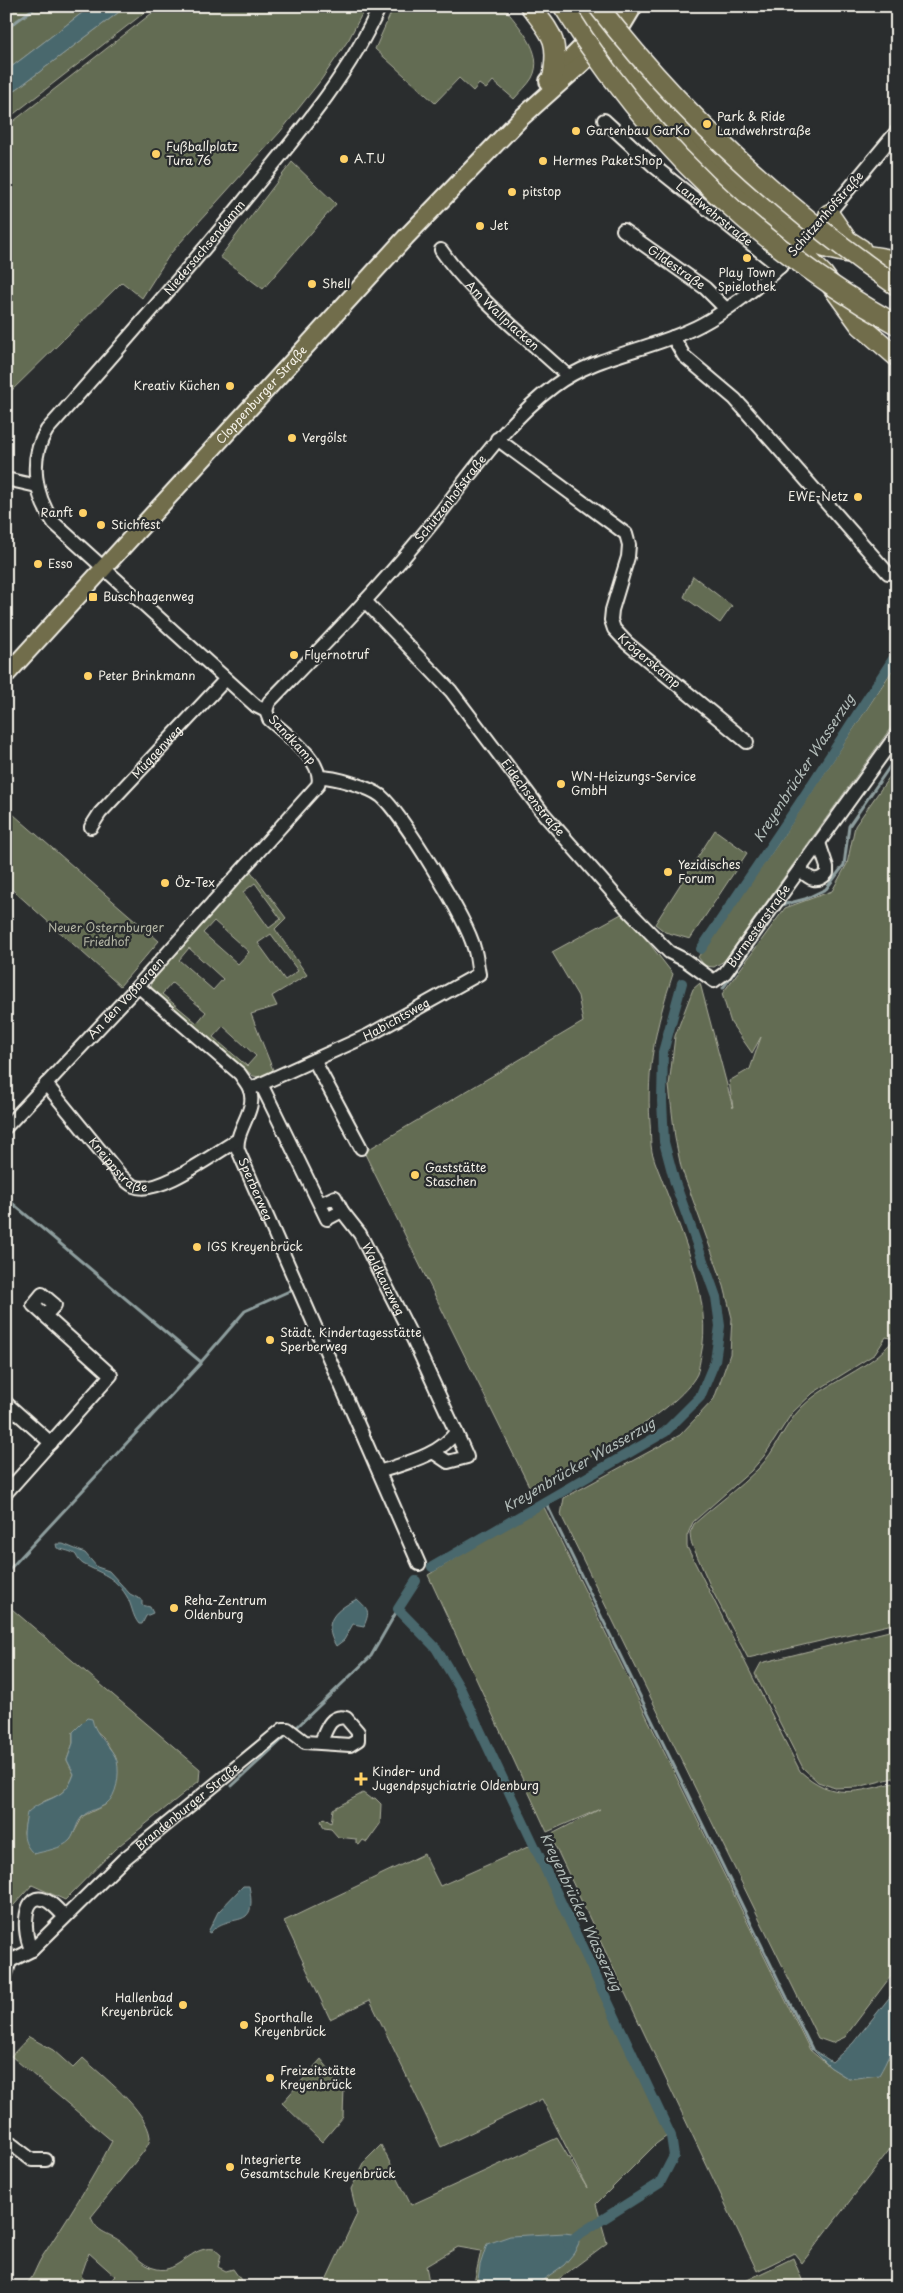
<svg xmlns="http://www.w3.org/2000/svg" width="903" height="2293" viewBox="0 0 903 2293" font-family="'Playpen Sans',sans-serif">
<rect width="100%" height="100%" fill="#2a2d2e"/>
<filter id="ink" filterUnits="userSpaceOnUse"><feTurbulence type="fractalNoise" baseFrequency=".02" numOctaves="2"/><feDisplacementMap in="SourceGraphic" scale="10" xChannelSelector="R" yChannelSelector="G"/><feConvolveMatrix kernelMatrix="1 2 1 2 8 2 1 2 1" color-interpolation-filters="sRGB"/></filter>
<g filter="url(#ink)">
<g fill="#636c52" stroke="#acae9d" fill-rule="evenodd">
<path d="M6,6H91L6,71Z"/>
<path d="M127,6H153L6,120V97Z"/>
<path d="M161,6H366L349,39L321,80L280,132L170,254L142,298L122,282L6,396V127Z"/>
<path d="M394,6H503C517,25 546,52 532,78C528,85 520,92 514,99L493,81L486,89L479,84L473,91L459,78L435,103L375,49Z"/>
<path d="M292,162L336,204L263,289L220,257Z"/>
<path d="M693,576L732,606L720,623L684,597Z"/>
<path d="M897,663V719L724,961L714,967L705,966L698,957L777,845Z"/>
<path d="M897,766V1623L748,1658L713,1592L691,1542L690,1533L694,1524C715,1505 738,1489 758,1469C776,1451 784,1425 802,1407C829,1380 870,1370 894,1339L886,1337L875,1354L813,1393L792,1413L764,1456L751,1471L693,1522L687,1536V1547L800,1771C833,1801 857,1792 897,1782V1968L845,2037L832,2043L818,2038L561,1515L564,1498L680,1435L714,1399L730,1354L732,1318L724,1286L681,1167L675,1138L669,1086L675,1036L693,989L700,983L733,1108L729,1081L750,1069L761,1037L752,1053L731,1023L722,994L785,908L832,891L847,864L855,826Z"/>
<path d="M6,808L159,941L120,986L6,884Z"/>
<path d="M715,830L747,853L690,939L665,932L655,924Z"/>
<path d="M249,869L286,918L275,929L307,975L272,996L277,1006L251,1014L273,1070L261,1077L253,1076L151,987L152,979ZM255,883L281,919L269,928L243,892ZM214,921L249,952L238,964L203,933ZM271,934L298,971L285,980L258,943ZM189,948L223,979L213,990L179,960ZM172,983L206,1012L197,1023L162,994ZM223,1026L256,1056L247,1066L213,1037Z"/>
<path d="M625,912L673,974C656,1025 646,1069 650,1122C651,1132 650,1143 652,1152C655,1164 661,1176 665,1188C683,1236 713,1304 701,1355C700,1361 699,1368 697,1374C677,1414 572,1467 531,1490L364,1152L583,1022L578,996L552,952Z"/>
<path d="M543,1505L810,2050L830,2067L849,2079L889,2058L897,2030V2140L802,2263L794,2253L757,2271L550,1835L600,1809L547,1832L428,1575Z"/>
<path d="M6,1604L200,1769L199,1781L115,1849L65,1900L32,1885L6,1914ZM93,1728L103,1737L116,1758L105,1805L83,1816L70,1840L34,1854L24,1833L26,1819C32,1813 39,1803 47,1800C61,1795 69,1789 74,1774L67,1760L73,1743V1732Z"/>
<path d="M897,1629V1777L858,1787L835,1788L818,1782L803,1768L755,1674L761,1663Z"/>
<path d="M363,1793L371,1799L375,1798L381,1804L380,1824L367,1842L363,1840L359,1845L356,1843V1839L338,1837L331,1829L324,1828L321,1821L324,1818L331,1823L333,1809Z"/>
<path d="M530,1846L667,2136L656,2144L596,2204L607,2243L548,2287H473L481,2251L458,2247L426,2266L430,2287H325L327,2278L357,2214L351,2189L365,2161L381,2145L411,2205L557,2138L587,2188L542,2099L441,2147L370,2000L330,2019L284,1921L424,1854L440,1886Z"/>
<path d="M29,2037L53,2050L73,2068L83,2058C102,2076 147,2110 150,2137C150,2142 147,2146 144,2151L91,2217C97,2233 107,2232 120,2241C132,2250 140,2266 157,2269C178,2274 191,2245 214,2249L221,2255L218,2267L226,2271L233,2269L246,2287H105L115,2276L89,2253L81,2276L93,2287H24C34,2278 35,2268 42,2257C67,2219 91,2182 112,2141L11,2056Z"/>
<path d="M321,2059L344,2088L343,2117L322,2142L282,2103Z"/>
<path d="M793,2258L805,2287H737L739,2284Z"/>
</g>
<g fill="#4a676d" stroke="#8e9e9e">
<path d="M91,6H127L6,97V71Z"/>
<path d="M56,1544H63L85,1553L97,1567L109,1571L130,1594L142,1600V1605L150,1607L153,1613L146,1616L142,1624H139C132,1616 132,1604 126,1595C114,1576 102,1574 83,1564C79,1561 78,1559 76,1555C72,1551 63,1550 57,1548Z"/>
<path d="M357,1599C369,1610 370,1611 364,1626L353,1624L344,1640L336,1646C321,1621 336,1610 357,1599Z"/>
<path d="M87,1718L92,1719C94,1734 113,1748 117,1761C120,1774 117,1796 106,1804C99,1809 88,1810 82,1817C76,1823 75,1834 70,1840C62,1849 44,1851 34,1854C20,1841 24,1831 27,1813C44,1796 65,1802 74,1774L67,1760L73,1743V1732Z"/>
<path d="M243,1886H249C259,1934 229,1910 210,1933L208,1932L218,1912Z"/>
<path d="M897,1988C897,2023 897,2045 879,2075L849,2079L830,2067L812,2049L832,2062L853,2043Z"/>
<path d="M565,2233L578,2235L579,2243L574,2253L564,2265L533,2287H477L480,2265L487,2244L510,2236Z"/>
</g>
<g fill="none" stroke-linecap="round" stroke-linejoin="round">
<g stroke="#8e9e9e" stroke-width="3">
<path d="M6,29L37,6"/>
<path d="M723,988L782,905L805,899L826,889L844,865L849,826L897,756"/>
<path d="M6,1198L201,1362L245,1311L296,1288"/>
<path d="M545,1501L812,2049"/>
<path d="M6,1573L201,1363"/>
<path d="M297,1727L371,1656L398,1609"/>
<path d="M232,1786L285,1737"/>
</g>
<g stroke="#4a676d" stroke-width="10">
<path d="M701,949L799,804L897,653"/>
<path d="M432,1567L665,1432L700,1397L715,1361L720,1326L716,1297L675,1183L664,1142L662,1101L663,1052L682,983"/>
<path d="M416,1581L398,1609L436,1648L461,1690L671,2136L674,2156L660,2183L578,2235L568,2244"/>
</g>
<defs>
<g id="minor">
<path id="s1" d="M604,120L655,167L780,267"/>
<path d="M823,220L897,131"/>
<path id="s2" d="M623,230L705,288L725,308"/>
<path id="s3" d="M441,250C471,294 528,339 568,376"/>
<path d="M673,337L684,356L735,399L888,573"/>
<path id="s4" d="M497,439L626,534L629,545L628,557L612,610L611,620L614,629L627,643L747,742"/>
<path d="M6,479L37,486"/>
<path id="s5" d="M365,601L451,691L543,813L628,910L669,952L685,960L714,981L725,973L897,734"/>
<path id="s6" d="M266,711L269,702C321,648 373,595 420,538C464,486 499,427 554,386C594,356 645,351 690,330C724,315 769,279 795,252"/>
<path id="s7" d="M91,827L100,813L226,679"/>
<path d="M801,870C809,879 817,884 827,873V867L819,843"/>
<path id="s8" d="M138,986L240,1074C243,1079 247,1083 249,1088C259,1109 234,1130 238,1150L419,1564"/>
<path d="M314,1060L361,1148"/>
<path id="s9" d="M46,1084L121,1176C125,1179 129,1184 134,1186C157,1197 215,1153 236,1141"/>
<path d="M261,1084C283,1129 305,1174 327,1219L342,1211L335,1197L320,1204"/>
<path id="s10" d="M250,1089L369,1035L479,974C477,965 477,956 474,948C467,920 402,814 381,796C369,787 335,777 320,777"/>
<path id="s11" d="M6,1127L138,986L318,785C325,761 285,734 269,719L266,711L256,706L54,523C35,496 28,459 47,430C118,350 188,270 255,187C301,131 350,73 380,6"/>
<path id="s12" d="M342,1211L360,1234L413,1339L456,1432"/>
<path d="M6,1403L51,1443"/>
<path d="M379,1472C405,1463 439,1456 456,1432L467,1457L448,1462L433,1452"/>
<path d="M6,1493L111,1375L33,1305L42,1294L55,1305L45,1316"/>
<path d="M32,1950C22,1936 22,1885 49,1902C55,1906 60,1912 64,1916"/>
<path d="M6,1951L10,1961L6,1974"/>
<path id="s13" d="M10,1961L32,1950L123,1860L283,1729H288L305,1742L350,1745L358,1740V1732L346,1718C330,1714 326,1730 321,1742"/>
<path d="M6,2140L32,2160H46"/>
</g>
<g id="major">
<path d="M607,41L652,94L725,171L806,240"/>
<path d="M617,69C671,136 731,194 798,249"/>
<path d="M548,81L622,6"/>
<path id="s14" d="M6,675L406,237L521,118L607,41L622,26L634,6"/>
</g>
<g id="highway">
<path d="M530,6C552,35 559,39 553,76"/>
<path d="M588,6L593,23L607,41"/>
<path d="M829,214L847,240L861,249"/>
<path d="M806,240C834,255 867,253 897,261"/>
<path d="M798,249L823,274L860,325L897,357"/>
</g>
</defs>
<use href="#minor" stroke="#f4f1e8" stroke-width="16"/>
<use href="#major" stroke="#f4f1e8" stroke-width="20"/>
<use href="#highway" stroke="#f4f1e8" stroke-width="22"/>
<use href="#minor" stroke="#2a2d2e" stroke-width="12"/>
<use href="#major" stroke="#716d4b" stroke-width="16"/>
<use href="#highway" stroke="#716d4b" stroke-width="19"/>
<defs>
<g id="highway-bridge">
<path d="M563,6C646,140 759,248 897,325"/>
<path d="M598,6C682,115 784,208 897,286"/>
</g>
</defs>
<use href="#highway-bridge" stroke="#f4f1e8" stroke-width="22" stroke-linecap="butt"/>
<use href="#highway-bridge" stroke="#716d4b" stroke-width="19"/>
</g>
</g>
<g fill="#ffd166" stroke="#2a2d2e" stroke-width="2">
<circle cx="707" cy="124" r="5"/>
<circle cx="576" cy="131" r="5"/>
<circle cx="156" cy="154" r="5"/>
<circle cx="344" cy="159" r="5"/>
<circle cx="543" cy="161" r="5"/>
<circle cx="512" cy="192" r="5"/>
<circle cx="480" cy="226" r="5"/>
<circle cx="747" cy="258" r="5"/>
<circle cx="312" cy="284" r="5"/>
<circle cx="230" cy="386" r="5"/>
<circle cx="292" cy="438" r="5"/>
<circle cx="858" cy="497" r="5"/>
<circle cx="83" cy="513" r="5"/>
<circle cx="101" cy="525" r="5"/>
<circle cx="38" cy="564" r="5"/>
<rect x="88" y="592" width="10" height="10" rx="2.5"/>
<circle cx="294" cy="655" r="5"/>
<circle cx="88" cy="676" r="5"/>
<circle cx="561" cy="784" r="5"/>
<circle cx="668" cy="872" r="5"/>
<circle cx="165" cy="883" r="5"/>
<circle cx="415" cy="1175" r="5"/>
<circle cx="197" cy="1247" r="5"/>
<circle cx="270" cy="1340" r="5"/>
<circle cx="174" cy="1608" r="5"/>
<path d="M358.5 1771.5h5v5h5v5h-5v5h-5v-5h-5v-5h5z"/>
<circle cx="183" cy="2005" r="5"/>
<circle cx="244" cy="2025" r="5"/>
<circle cx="270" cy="2078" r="5"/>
<circle cx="230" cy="2167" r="5"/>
</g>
<g text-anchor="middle" stroke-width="4.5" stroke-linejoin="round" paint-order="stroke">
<g font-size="12" fill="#f4f1e8" stroke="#2a2d2e" text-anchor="start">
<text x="717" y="121">Park &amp; Ride<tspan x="717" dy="14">Landwehrstraße</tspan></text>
<text x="586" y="135">Gartenbau GarKo</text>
<text x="166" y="151">Fußballplatz<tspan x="166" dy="14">Tura 76</tspan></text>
<text x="354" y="163">A.T.U</text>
<text x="553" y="165">Hermes PaketShop</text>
<text x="522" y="196">pitstop</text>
<text x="490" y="230">Jet</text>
<text x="747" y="277" text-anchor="middle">Play Town<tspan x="747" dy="14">Spielothek</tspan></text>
<text x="322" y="288">Shell</text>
<text x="220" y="390" text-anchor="end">Kreativ Küchen</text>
<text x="302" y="442">Vergölst</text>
<text x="848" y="501" text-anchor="end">EWE-Netz</text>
<text x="73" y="517" text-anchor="end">Ranft</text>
<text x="111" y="529">Stichfest</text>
<text x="48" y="568">Esso</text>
<text x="103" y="601">Buschhagenweg</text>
<text x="304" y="659">Flyernotruf</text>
<text x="98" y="680">Peter Brinkmann</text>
<text x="571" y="781">WN-Heizungs-Service<tspan x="571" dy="14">GmbH</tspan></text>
<text x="678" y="869">Yezidisches<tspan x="678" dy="14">Forum</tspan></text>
<text x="175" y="887">Öz-Tex</text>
<text x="425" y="1172">Gaststätte<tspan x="425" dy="14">Staschen</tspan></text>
<text x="207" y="1251">IGS Kreyenbrück</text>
<text x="280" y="1337">Städt. Kindertagesstätte<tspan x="280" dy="14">Sperberweg</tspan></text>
<text x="184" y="1605">Reha-Zentrum<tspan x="184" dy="14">Oldenburg</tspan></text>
<text x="372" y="1776">Kinder- und<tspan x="372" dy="14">Jugendpsychiatrie Oldenburg</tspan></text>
<text x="173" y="2002" text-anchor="end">Hallenbad<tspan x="173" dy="14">Kreyenbrück</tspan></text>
<text x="254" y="2022">Sporthalle<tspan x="254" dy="14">Kreyenbrück</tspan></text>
<text x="280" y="2075">Freizeitstätte<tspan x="280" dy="14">Kreyenbrück</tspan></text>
<text x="240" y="2164">Integrierte<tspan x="240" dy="14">Gesamtschule Kreyenbrück</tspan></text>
</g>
<g font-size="12" fill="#f4f1e8" stroke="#2a2d2e">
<text dy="4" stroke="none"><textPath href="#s1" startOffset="145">Landwehrstraße</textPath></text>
<text transform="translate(826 214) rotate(-49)" y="4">Schützenhofstraße</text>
<text dy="4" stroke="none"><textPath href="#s11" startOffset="1181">Niedersachsendamm</textPath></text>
<text dy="4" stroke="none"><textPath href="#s2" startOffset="65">Gildestraße</textPath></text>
<text dy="4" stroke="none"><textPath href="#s3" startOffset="90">Am Wallplacken</textPath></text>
<text dy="4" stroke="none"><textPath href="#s14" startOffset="379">Cloppenburger Straße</textPath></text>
<text dy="4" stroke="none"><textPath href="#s6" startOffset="282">Schützenhofstraße</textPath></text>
<text dy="4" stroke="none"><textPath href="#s4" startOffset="306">Krögerskamp</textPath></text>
<text transform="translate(292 740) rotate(47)" y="4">Sandkamp</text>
<text dy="4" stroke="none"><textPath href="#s7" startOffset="100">Müggenweg</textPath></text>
<text dy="4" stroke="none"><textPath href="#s5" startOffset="259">Eidechsenstraße</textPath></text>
<text dy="4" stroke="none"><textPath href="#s5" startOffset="590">Burmesterstraße</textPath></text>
<text dy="4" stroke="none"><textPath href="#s11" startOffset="176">An den Voßbergen</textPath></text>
<text dy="4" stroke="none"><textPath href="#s10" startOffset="162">Habichtsweg</textPath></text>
<text dy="4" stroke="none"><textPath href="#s9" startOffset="110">Kneippstraße</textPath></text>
<text dy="4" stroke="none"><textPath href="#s8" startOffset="259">Sperberweg</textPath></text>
<text dy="4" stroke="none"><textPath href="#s12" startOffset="80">Waldkauzweg</textPath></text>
<text dy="4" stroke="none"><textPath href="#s13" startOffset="236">Brandenburger Straße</textPath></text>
</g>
<g font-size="12" fill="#b3b5a4" stroke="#2a2d2e">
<text x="106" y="932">Neuer Osternburger<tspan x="106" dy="14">Friedhof</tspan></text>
</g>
<g font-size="14" font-style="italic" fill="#b0bab7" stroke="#2a2d2e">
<text transform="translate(804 768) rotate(-57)" y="5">Kreyenbrücker Wasserzug</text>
<text transform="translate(579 1465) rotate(-30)" y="5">Kreyenbrücker Wasserzug</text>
<text transform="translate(581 1912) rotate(65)" y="5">Kreyenbrücker Wasserzug</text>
</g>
</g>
<rect width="903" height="2293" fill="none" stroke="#2a2d2e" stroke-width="25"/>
<rect x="12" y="12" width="878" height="2268" fill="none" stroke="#f4f1e8" stroke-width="2" filter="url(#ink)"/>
</svg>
